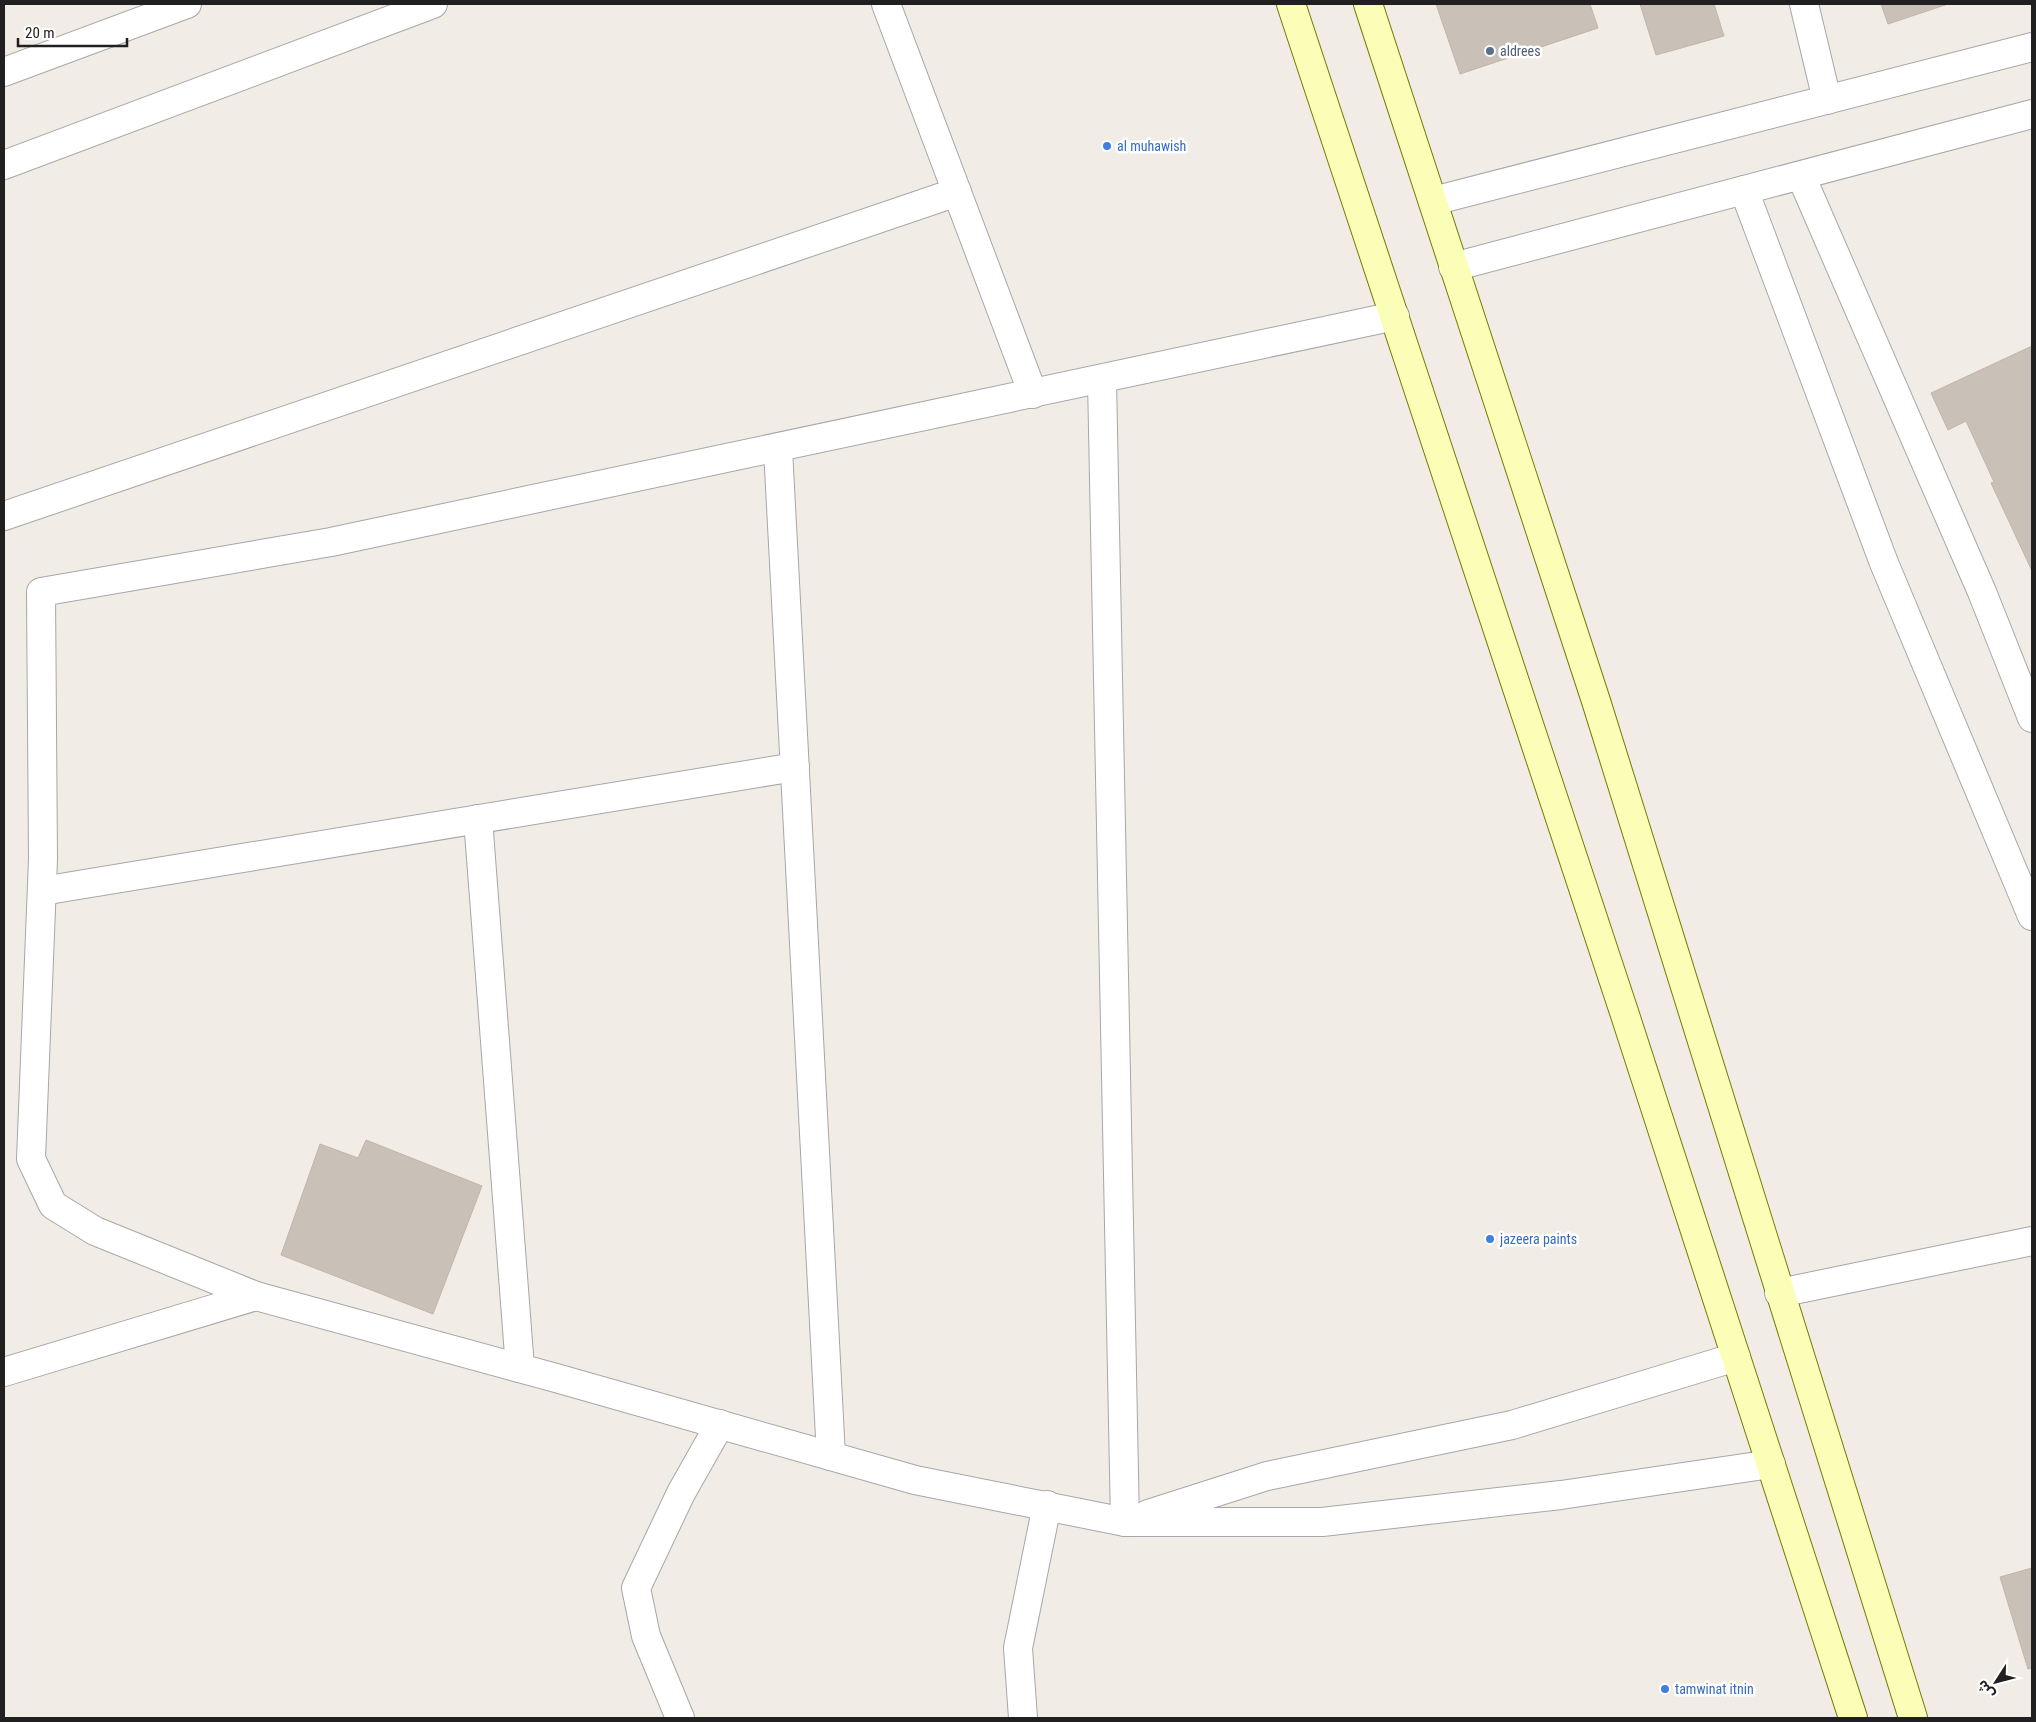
<svg xmlns="http://www.w3.org/2000/svg" width="2036" height="1722" viewBox="0 0 2036 1722" font-family="'Roboto Condensed','Noto Sans Arabic',sans-serif">
<rect width="100%" height="100%" fill="#f1ede6"/>
<g fill="#c9c0b8" stroke="#c4b4a7">
<path d="M1436,4H1590L1598,28L1460,74Z"/>
<path d="M1640,4H1714L1724,36L1656,55Z"/>
<path d="M1881,4H1948L1888,24Z"/>
<path d="M2032,346V571L1991,483L1994,482L1966,421L1948,430L1931,393Z"/>
<path d="M366,1140L482,1186L433,1314L281,1255L320,1144L358,1158Z"/>
<path d="M2032,1568V1668L2028,1669L2000,1577Z"/>
</g>
<g fill="none" stroke-linecap="round" stroke-linejoin="round">
<defs>
<g id="street">
<path d="M886,4L1033,394"/>
<path d="M1804,4L1827,100"/>
<path d="M4,72L187,4"/>
<path d="M4,165L433,4"/>
<path d="M1801,176L1982,592L2032,718"/>
<path d="M1744,190L1884,563L2032,916"/>
<path d="M1433,201L2032,47"/>
<path d="M1453,267L2032,114"/>
<path d="M1395,316L331,542L41,592L43,859L31,1159L53,1205L95,1231L256,1296L556,1378L915,1480L1125,1522H1322L1561,1495L1771,1464"/>
<path d="M1102,380L1125,1522"/>
<path d="M778,449L831,1456"/>
<path d="M4,516L957,192"/>
<path d="M478,819L520,1368"/>
<path d="M42,891L795,767"/>
<path d="M1779,1293L2032,1241"/>
<path d="M4,1372L256,1296"/>
<path d="M1148,1514L1267,1476L1512,1425L1736,1357"/>
<path d="M680,1718L646,1636L636,1588L681,1493L720,1424"/>
<path d="M1023,1718L1018,1648L1047,1505"/>
</g>
<g id="secondary">
<path d="M1291,4L1626,1018L1853,1718"/>
<path d="M1368,4L1596,701L1913,1718"/>
</g>
</defs>
<use href="#street" stroke="#a7a7a7" stroke-width="30"/>
<use href="#secondary" stroke="#707e00" stroke-width="30"/>
<use href="#street" stroke="#fff" stroke-width="28"/>
<use href="#secondary" stroke="#fbfeb7" stroke-width="28"/>
</g>
<circle fill="#5c6f8a" stroke="#fff" stroke-width="2" cx="1490" cy="51" r="5"/>
<g fill="#3f7fe0" stroke="#fff" stroke-width="2">
<circle cx="1107" cy="146" r="5"/>
<circle cx="1490" cy="1239" r="5"/>
<circle cx="1665" cy="1689" r="5"/>
</g>
<g text-anchor="middle" stroke-width="5" stroke-linejoin="round" paint-order="stroke">
<g font-size="14" fill="#4e5e75" stroke="#fff" text-anchor="start">
<text x="1500" y="56">aldrees</text>
</g>
<g font-size="14" fill="#366cbe" stroke="#fff" text-anchor="start">
<text x="1117" y="151">al muhawish</text>
<text x="1500" y="1244">jazeera paints</text>
<text x="1675" y="1694">tamwinat itnin</text>
</g>
</g>
<rect width="2036" height="1722" fill="none" stroke="#202020" stroke-width="10"/>
<g transform="translate(1996 1682) rotate(234)" stroke="#ffffff" stroke-width="4" paint-order="stroke">
<path d="M0-4L9 19L0 12L-9 19Z" fill="#202020"/>
<text y="-8" font-size="14" font-weight="bold" text-anchor="middle" fill="#202020">ش</text>
</g>
<path d="M18 38v8h109v-8" fill="none" stroke="#202020" stroke-width="2.5"/>
<text x="25" y="38" font-size="15" fill="#202020" stroke="#ffffff" stroke-width="4" paint-order="stroke">20 m</text>
</svg>
